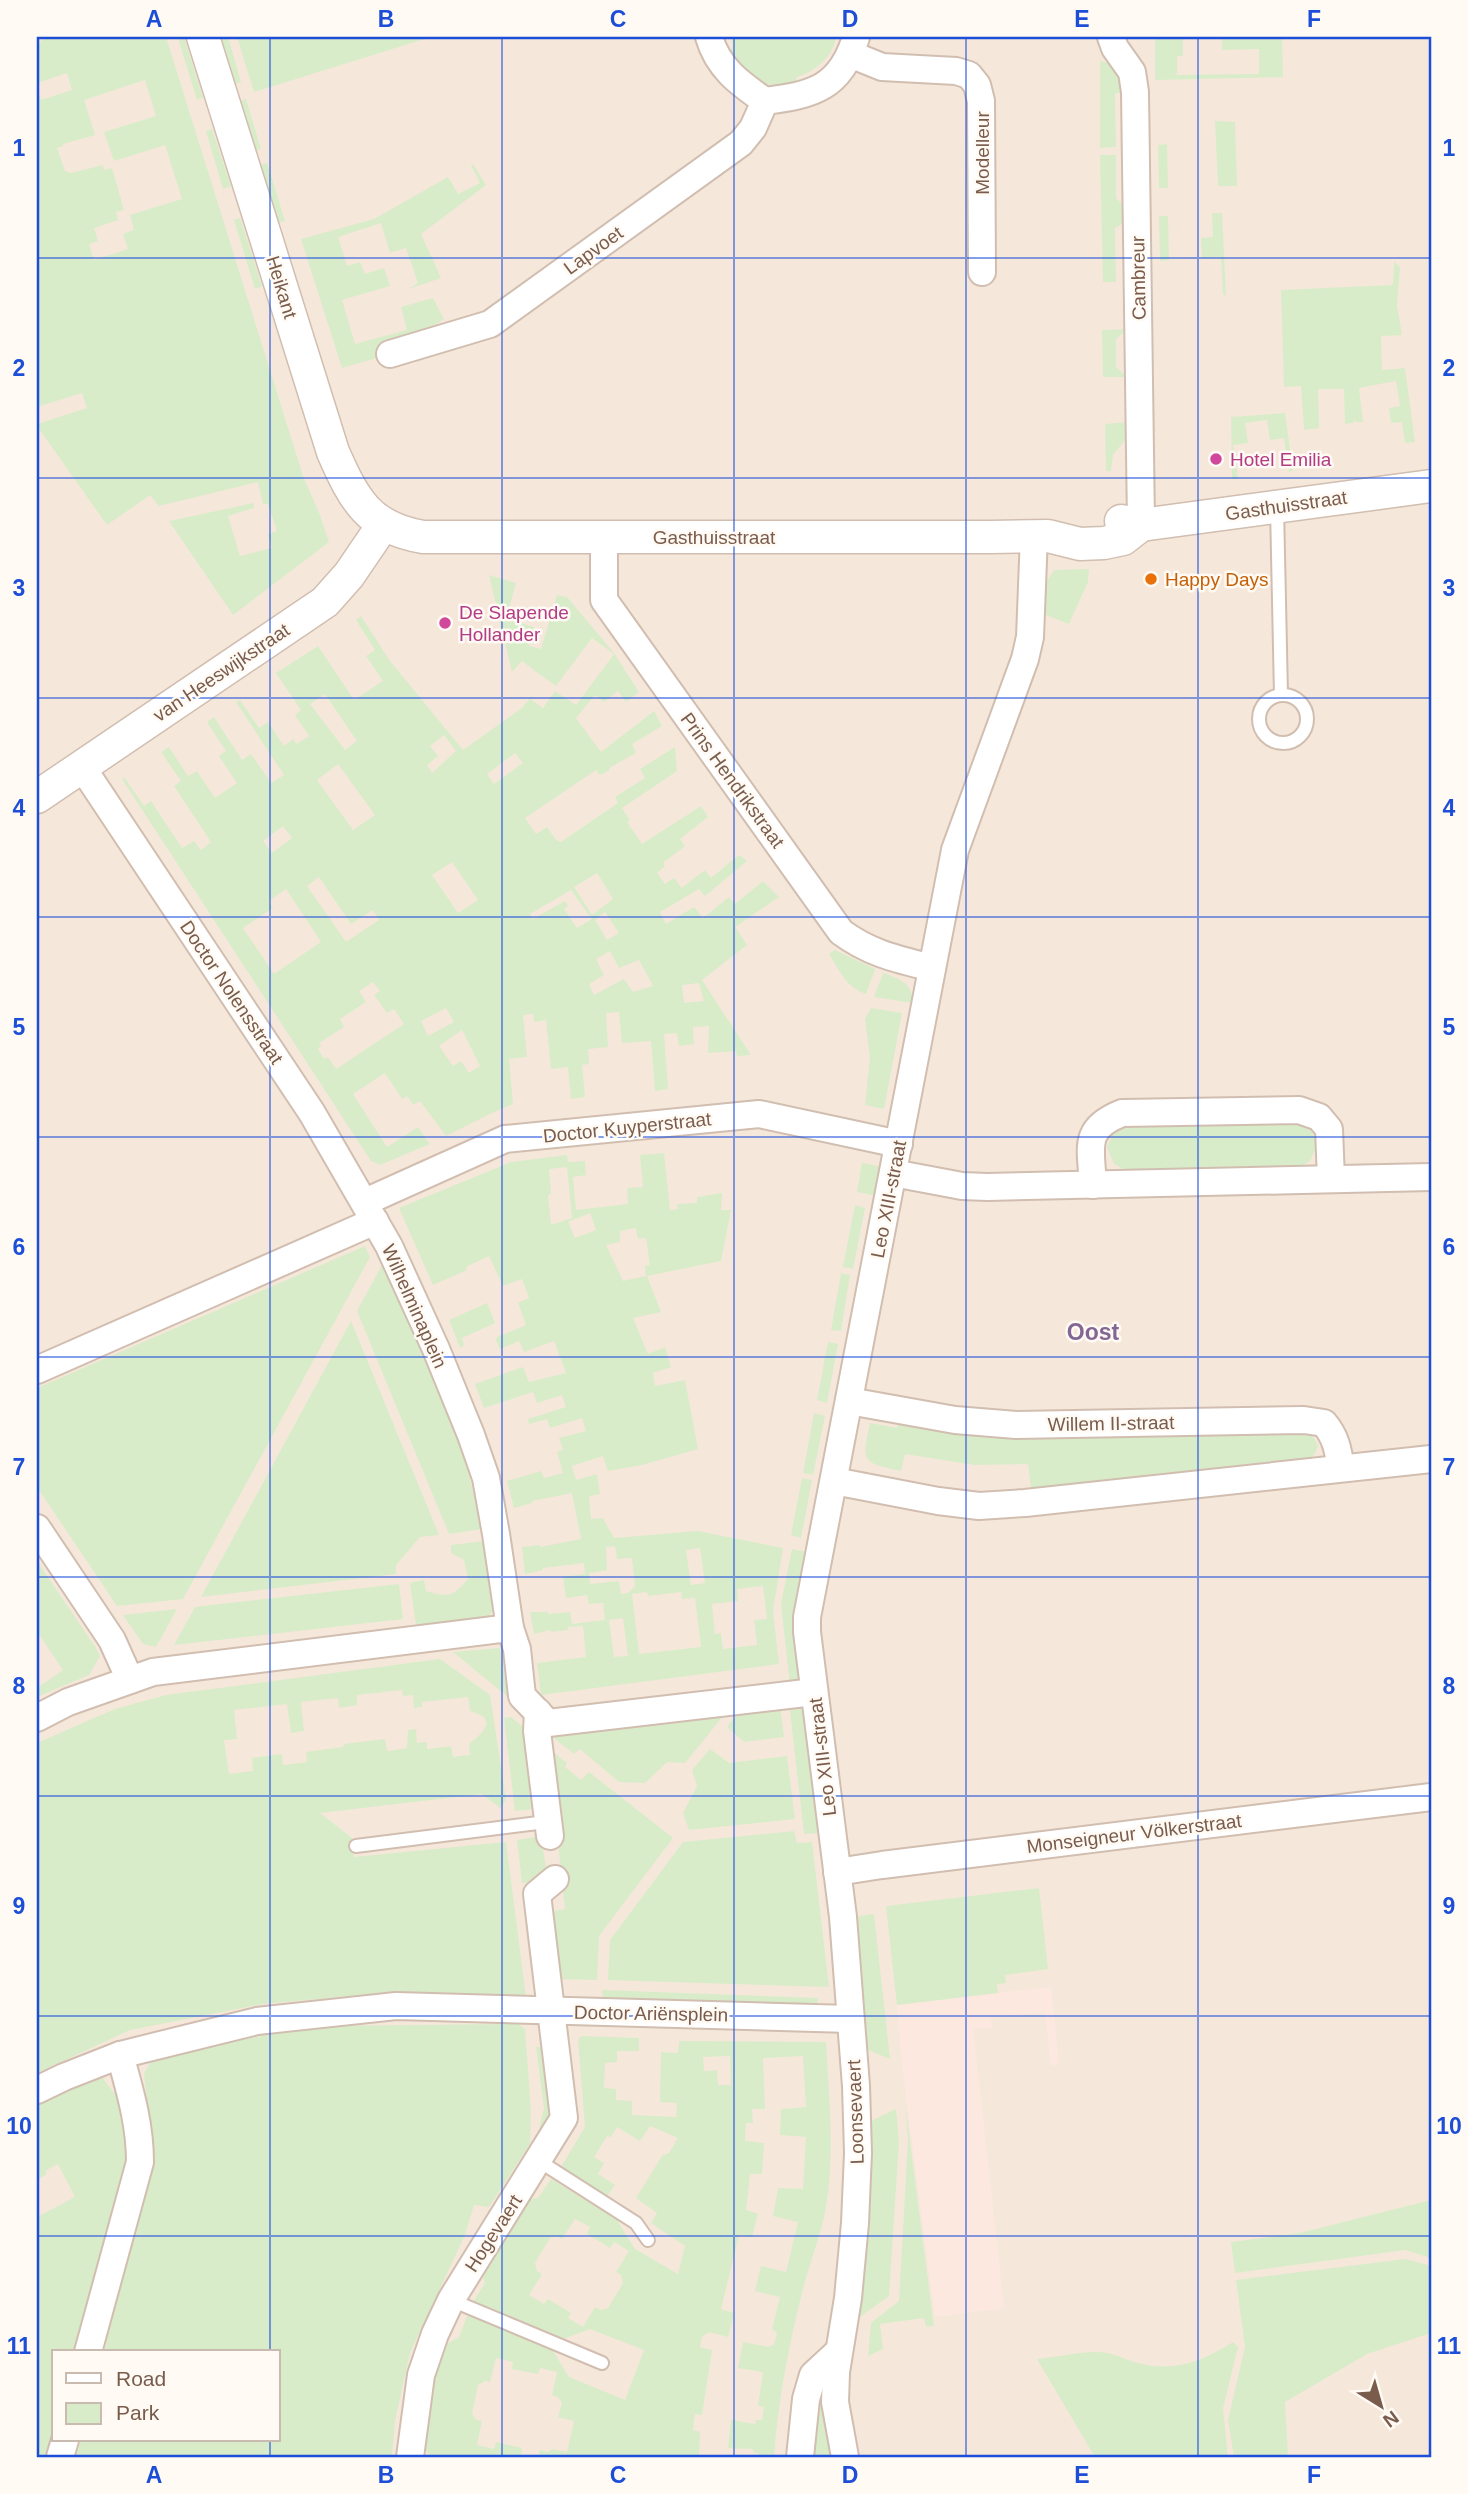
<svg xmlns="http://www.w3.org/2000/svg" width="1468" height="2494" viewBox="0 0 1468 2494" font-family="Arial,sans-serif">
<rect width="100%" height="100%" fill="#fdf6ec"/>
<path fill="#f5e8da" fill-rule="evenodd" d="M37,37H1431V2457H37ZM54,2352H278V2440H54Z"/>
<path fill="#fde8e0" d="M1051,1987L1059,2064L1051,2066L1045,2012L991,2018L992,2027L973,2029L1004,2308L935,2317L902,2064L897,2005Z"/>
<g fill="#d8ecc9" fill-rule="evenodd">
<path d="M45,37H166L303,476L320,515L329,542L233,615L169,521L254,503V508L228,516L240,556L272,548L268,534L277,531L268,504H263L258,482L159,506L150,495L107,525L37,426V424L87,408L82,393L37,407V88L41,100L72,90L67,73L37,83V45ZM145,80L156,116L104,132L114,161L165,145L182,199L130,215L134,230L123,234L128,249L94,260L89,244L98,241L94,228L118,220L116,212L124,210L112,168L104,170L103,165L71,173L65,171L57,148L63,146V144L95,135L84,100Z"/>
<path d="M184,37L203,98L197,100L178,38Z"/>
<path d="M220,37H228L241,82L235,84Z"/>
<path d="M237,37H431L254,92Z"/>
<path d="M731,37H836C833,57 816,71 797,77L793,88L761,83L727,56L733,46Z"/>
<path d="M1155,37H1183V56H1177V73L1175,75L1259,74V49L1222,50V37H1282L1283,77L1155,80Z"/>
<path d="M1100,61C1118,63 1120,79 1124,93H1115L1116,147L1100,148Z"/>
<path d="M246,99L261,149L254,151L239,101Z"/>
<path d="M1215,121L1235,122L1237,186H1218Z"/>
<path d="M212,129L231,186L223,189L206,131Z"/>
<path d="M1167,144L1168,188H1159L1158,145Z"/>
<path d="M1100,155H1116V198L1126,208L1125,222L1115,228L1116,282H1103Z"/>
<path d="M267,163L285,221L278,223L260,165Z"/>
<path d="M473,164L486,185L421,234L441,278L408,289L418,283L406,248L390,253L381,223L338,237L347,266L360,262L365,274L384,268L390,286L342,300L355,344L407,330L401,307L433,298L444,319L387,355L342,368L301,239L374,219L448,177L458,194L480,183L471,165Z"/>
<path d="M1212,213H1222L1226,296L1223,294L1221,257L1202,258L1201,238L1213,237Z"/>
<path d="M1159,216H1168L1169,260L1160,261Z"/>
<path d="M240,218L262,286L255,289L234,220Z"/>
<path d="M1394,262L1400,267L1397,306L1402,335L1381,336L1382,370L1405,368L1415,442L1405,443L1402,422L1391,423L1389,408L1400,406L1396,381L1359,388L1363,422H1356L1355,420L1353,423L1345,424L1344,389H1318L1319,428L1304,430L1301,386L1284,387L1281,290L1393,285Z"/>
<path d="M1127,329L1116,339V367L1127,377H1103L1102,330Z"/>
<path d="M1285,413L1293,471L1289,472L1284,438L1270,440L1267,420L1245,423L1248,443L1233,445L1238,479H1232L1231,417Z"/>
<path d="M1129,422V435L1113,455L1111,471H1106L1105,424Z"/>
<path d="M1089,569L1088,582L1069,624L1043,614L1046,583L1054,570Z"/>
<path d="M489,575L516,583L506,619L534,627L529,646L541,649L557,595L567,597L614,653L639,692L626,702L618,691L604,702L595,695L576,718L601,752L654,711L662,726L632,744L636,753L609,768L610,770L600,775L596,770L525,818L536,834L547,827L556,840L561,842L618,803L615,797L645,778L640,769L675,747L677,771L622,808L630,820L627,822L642,844L701,806L708,817L680,839L685,846L663,863L665,866L657,873L665,884L674,878L682,888L705,870L711,878L739,855L747,861L705,896L699,889L660,912L666,924L694,907L703,918L729,897L735,904L763,881L779,897L735,927L747,945L702,980L751,1055L737,1056L736,1051L708,1053L709,1026L693,1027L694,1044L679,1046L677,1033L664,1034L668,1089L655,1091L651,1041L622,1043L619,1012L606,1013L608,1047L588,1049L589,1064L582,1065L585,1097L571,1099L568,1067L551,1069L546,1020L534,1022L533,1014L523,1015L527,1057L509,1059L513,1104L500,1109L446,1136L420,1101L413,1105L407,1096L402,1099L385,1073L353,1094L387,1147L418,1127L430,1144L380,1165L371,1161L122,779L124,777L144,806L151,801L182,848L194,841L201,850L211,842L174,786L181,781L161,752L169,747L188,776L197,771L215,798L237,783L219,756L226,751L207,722L214,717L242,760L251,754L271,783L284,775L236,702L240,700L259,728L268,722L284,746L293,739L297,744L309,736L295,715L301,710L276,673L318,646L354,700L383,681L366,656L375,650L356,620L361,616L390,661L463,750L522,708L546,679L522,661L512,672ZM592,638L614,654L576,705L555,691L543,708L530,699L546,679L556,686ZM325,694L357,741L345,750L310,704ZM444,735L456,751L432,773L427,765L438,756L430,746ZM515,753L523,763L494,784L487,774ZM338,764L375,815L353,830L317,780ZM283,826L292,838L272,853L263,841ZM452,862L478,900L458,913L432,875ZM597,873L613,899L592,915L574,887ZM319,877L351,924L373,910L379,920L346,942L307,886ZM286,889L321,942L274,974L243,928L273,908L269,901ZM571,890L592,919L577,928L564,909L568,906L565,901L533,919L530,914ZM605,912L619,933L607,940L595,920ZM610,951L619,968L639,960L653,986L633,992L624,979L594,995L589,984L604,975L596,959ZM373,982L380,991L374,995L387,1013L394,1009L404,1024L336,1069L328,1057L324,1059L318,1049L321,1046L319,1043L344,1027L340,1019L366,1002L359,991ZM699,983L704,1001L684,1003L682,985ZM446,1008L454,1022L428,1036L421,1021ZM462,1030L480,1066L469,1073L461,1061L453,1066L439,1046Z"/>
<path d="M835,950L875,969L866,994C847,988 839,970 829,954Z"/>
<path d="M883,973C899,979 914,983 912,1003L874,997Z"/>
<path d="M871,1008L902,1013L884,1109L865,1105L870,1058L865,1019Z"/>
<path d="M1295,1123C1309,1126 1314,1132 1317,1146L1310,1161L1299,1167L1126,1170L1114,1164L1107,1147L1113,1133L1127,1126Z"/>
<path d="M664,1153L670,1210L678,1209L677,1204L697,1203V1197L722,1193L721,1210H731L721,1261L647,1276L661,1312L633,1318L648,1354L665,1347L671,1367L653,1373L655,1386L685,1380L698,1449L642,1465L608,1471L603,1456L572,1466L576,1480L597,1474L600,1494L589,1496L591,1519L603,1518L614,1538L698,1531L783,1548L773,1611L779,1664L541,1695L537,1663L586,1657L583,1626L568,1627V1630L551,1632L550,1630L534,1634L530,1612H548V1614L570,1612L572,1624L605,1620L603,1603L589,1604L587,1595L566,1598L563,1577L585,1574L584,1563L543,1568V1570L525,1574L522,1547L540,1545V1547L581,1539L572,1493L532,1501V1503L514,1508L507,1481L541,1471L544,1478L563,1473L557,1452L563,1450L559,1438L586,1431L582,1418L550,1428L547,1419L529,1424L528,1419L566,1407L562,1395L537,1403L533,1392L484,1408L475,1384L523,1367L529,1382L566,1373L554,1341L524,1352L519,1341L500,1349L495,1338L526,1325L518,1303L529,1298L522,1279L503,1286L489,1256L466,1267L467,1270L433,1285L399,1208L511,1162L567,1155L568,1162L585,1161L586,1175L573,1177L576,1210L628,1204L627,1188L643,1187L640,1155ZM567,1167L572,1218L551,1225L548,1195L551,1194L549,1169ZM590,1213L596,1230L575,1238L568,1222ZM636,1228L638,1239L646,1238L650,1265L645,1266L646,1276L623,1281L606,1245L620,1242V1231ZM615,1546L617,1559L632,1558L635,1586L628,1593L621,1594L619,1581L590,1584L589,1573L607,1570L606,1547ZM700,1548L705,1583L691,1585L686,1550ZM763,1586L767,1619L754,1620L757,1645L723,1649L721,1633L715,1634L712,1604L738,1601L737,1589ZM647,1592L648,1596L681,1592L682,1599L695,1598L701,1647L639,1654L632,1594ZM623,1618L628,1656L614,1657L609,1620Z"/>
<path d="M862,1163L883,1167L877,1196L857,1192Z"/>
<path d="M855,1205L865,1208L853,1269L843,1267Z"/>
<path d="M365,1246L370,1257L183,1599L117,1606L37,1487V1388Z"/>
<path d="M383,1263C424,1349 463,1436 482,1529L449,1534L357,1311Z"/>
<path d="M841,1273L850,1275L841,1331L831,1330Z"/>
<path d="M487,1303L495,1323L462,1338L464,1345L460,1348L449,1320Z"/>
<path d="M351,1321L439,1535L420,1537L396,1565V1574L201,1597Z"/>
<path d="M828,1342L838,1344L827,1403L817,1400Z"/>
<path d="M814,1413L825,1416L813,1475L803,1473Z"/>
<path d="M900,1420L1307,1433L1314,1438L1318,1445C1315,1458 1309,1459 1297,1461L1031,1488L1028,1464L974,1465L905,1454L901,1471C862,1463 861,1462 870,1423L897,1428Z"/>
<path d="M802,1478L812,1480L801,1538L791,1535Z"/>
<path d="M485,1541L494,1609L488,1617L416,1625L410,1583L424,1580L426,1591C449,1598 453,1596 468,1579L464,1560L451,1553V1545Z"/>
<path d="M792,1549L808,1552L800,1671L798,1679L790,1685L781,1604Z"/>
<path d="M37,1564H39L96,1648L100,1656L89,1675L37,1697V1688L63,1670L37,1631Z"/>
<path d="M399,1584L403,1619L174,1645L195,1607Z"/>
<path d="M177,1609L156,1647L143,1644L123,1615Z"/>
<path d="M500,1648L508,1697L453,1652Z"/>
<path d="M440,1659L490,1695L506,1800L500,1808L482,1794L320,1813L352,1838L354,1857L506,1842L526,1997L391,1992L263,2004L130,2030L37,2073V1743L115,1709L166,1695ZM402,1690L403,1696L413,1695L414,1708L422,1707V1702L468,1697L470,1711C501,1719 480,1735 469,1744L470,1755L453,1757L451,1746L427,1749V1742L417,1743L416,1729L408,1730L407,1748L387,1751L385,1739L344,1744L343,1747L306,1752L307,1762L283,1765L282,1754L252,1758L253,1771L229,1774L224,1740L237,1739L234,1710L287,1704L291,1733L304,1731L301,1702L338,1698L339,1708L357,1705V1695Z"/>
<path d="M789,1702L799,1704L804,1707L821,1833L804,1834Z"/>
<path d="M780,1704L784,1737L744,1742L727,1727L742,1708Z"/>
<path d="M728,1710L685,1763L667,1762L645,1783L619,1782L580,1749L574,1754L546,1732Z"/>
<path d="M511,1717L527,1730L535,1809L515,1811L504,1718Z"/>
<path d="M548,1748L567,1763L565,1767L581,1780L589,1772L673,1838L599,1936L597,1980L557,1979L548,1912L565,1909Z"/>
<path d="M710,1749L729,1763L787,1756L795,1819L689,1830L683,1813L697,1786L692,1770Z"/>
<path d="M794,1831L797,1843L812,1842L829,1987L608,1980L610,1940L683,1842Z"/>
<path d="M541,1836L548,1880L522,1883L517,1840Z"/>
<path d="M1039,1888L1048,1969L1005,1975L1006,1983L997,1984L998,1993L897,2005L886,1906Z"/>
<path d="M874,1914L890,2059L868,2050L854,1917Z"/>
<path d="M602,1990L818,1998L817,2008L603,2001Z"/>
<path d="M519,2024L525,2029L531,2111L530,2144L489,2207L474,2205L465,2235L410,2353L395,2421L392,2457H76L81,2440H278V2352H104L153,2160L144,2073L150,2063L179,2053L261,2036L323,2026Z"/>
<path d="M581,2036L639,2038V2051H617V2062L605,2063L604,2088L616,2089V2100L632,2101V2115L676,2117L677,2103L660,2102L661,2052L678,2053L679,2041L826,2042C829,2097 835,2153 826,2207C821,2235 810,2262 803,2289C789,2344 778,2401 774,2457H758V2453H754L753,2449L728,2448L731,2420L755,2424L756,2420H762L764,2407L758,2406L763,2372L738,2368L743,2342L768,2347L774,2344L777,2333L772,2329L780,2297L755,2291L761,2266L786,2272L798,2222L773,2216L778,2188L803,2189L806,2137L780,2135L781,2109L806,2107L803,2056L763,2058L765,2109H752L753,2123H746L745,2141L764,2143L762,2174H750L746,2210L758,2214L752,2237L739,2235L721,2309L734,2313L728,2337L709,2332L702,2337L700,2347L712,2350L702,2415L695,2414L693,2430L700,2432L699,2457L574,2455L538,2457L540,2450L548,2452L552,2449L567,2452L574,2421L558,2417L562,2403L558,2397L552,2395L557,2372L540,2368L538,2374L512,2369L513,2362L496,2358L490,2382L485,2381L478,2385L472,2414L476,2420L482,2421L477,2445L494,2449L496,2442L522,2448L521,2455L533,2457H432L421,2446L430,2383L442,2347L459,2337L468,2314L551,2348L569,2377L625,2400L644,2350L590,2329L563,2339L473,2302L485,2283L481,2271L525,2200L538,2198L551,2179L617,2220L635,2249L678,2274L685,2246L651,2223L657,2213L636,2198L662,2156L669,2153L678,2138L650,2126L640,2141L617,2127L611,2137L607,2136L594,2157L604,2163L598,2174L615,2185L607,2196L561,2167L585,2127L578,2040ZM730,2056L731,2085H718L717,2070L704,2071L703,2057ZM575,2219L590,2227L587,2234L610,2248L614,2242L629,2251L616,2272L621,2275L623,2283L608,2308L601,2310L595,2307L583,2327L568,2318L571,2313L548,2299L544,2304L529,2295L542,2274L537,2271L535,2263L550,2238L557,2236L562,2239Z"/>
<path d="M536,2047H544L554,2117L543,2136L538,2134L544,2108Z"/>
<path d="M98,2072L118,2098L129,2145L124,2173L78,2352H54V2435L48,2457H37V2217L75,2197L58,2164L45,2171L47,2174L37,2180V2103Z"/>
<path d="M905,2102L934,2326L926,2327L924,2318L880,2324L883,2349L868,2356L871,2323L899,2301L908,2141Z"/>
<path d="M896,2109L899,2141L889,2296L857,2319L870,2161L871,2121Z"/>
<path d="M1431,2200V2258L1405,2250L1235,2273L1231,2242L1300,2233Z"/>
<path d="M1406,2259L1431,2266V2333L1367,2354L1285,2402L1288,2457H1234L1228,2420L1245,2347L1236,2280Z"/>
<path d="M1233,2342L1238,2347L1223,2408L1228,2457H1095L1037,2359C1057,2357 1078,2352 1097,2352C1111,2352 1122,2358 1134,2362C1173,2373 1199,2363 1233,2342Z"/>
<path d="M819,2395H824L832,2457H812Z"/>
</g>
<g fill="none" stroke-linecap="round" stroke-linejoin="round">
<defs>
<g id="service">
<path d="M1277,507L1281,695"/>
<circle cx="1283" cy="719" r="24"/>
<path d="M356,1846L546,1822"/>
<path d="M539,2161L636,2223L648,2240"/>
<path d="M451,2300L602,2363"/>
</g>
<g id="minor">
<path d="M709,37C718,68 739,83 765,101"/>
<path d="M1111,37L1115,48L1132,72L1135,92L1141,525"/>
<path d="M850,54L882,67L956,71L969,75L977,85L981,101L982,272"/>
<path d="M390,354L490,324L741,143L753,128L765,101C813,95 841,88 856,37"/>
<path d="M604,536V600L841,932C871,954 897,959 932,968"/>
<path d="M82,767L312,1113L389,1246L436,1349L471,1435L486,1478L496,1534L510,1628L517,1649L522,1696L548,1723L814,1692"/>
<path d="M893,1173L962,1186L987,1187L1431,1177"/>
<path d="M1093,1185C1091,1147 1082,1129 1122,1113L1299,1110L1319,1117L1329,1129L1331,1179"/>
<path d="M365,1202L505,1139L759,1114L899,1144"/>
<path d="M37,1370L375,1221"/>
<path d="M849,1401L955,1420L1016,1425L1304,1420L1324,1423C1336,1437 1338,1450 1341,1468"/>
<path d="M834,1481L938,1501L979,1506L1025,1503L1431,1459"/>
<path d="M37,1528L112,1640L130,1680"/>
<path d="M538,1712L537,1731L550,1836"/>
<path d="M37,1718L68,1702L153,1672L510,1628"/>
<path d="M837,1872L882,1865L1431,1797"/>
<path d="M37,2090L64,2077L120,2055L257,2021L396,2006L850,2019"/>
<path d="M88,2352L140,2162C140,2124 130,2091 120,2055"/>
<path d="M60,2457L65,2440"/>
<path d="M410,2457L421,2375L435,2334L451,2300L564,2118L537,1894L555,1879"/>
<path d="M800,2457L806,2399L813,2375L839,2351"/>
<path d="M845,2457L835,2402L836,2372L848,2298L855,2223L858,2153L856,2086L843,1917L807,1632V1617L955,850L1025,659L1030,637L1034,535"/>
</g>
<g id="tertiary">
<path d="M203,37L333,452C354,500 369,528 423,537H991L1048,536L1080,544L1104,543L1123,539L1141,525"/>
<path d="M1121,521L1141,525L1431,486"/>
<path d="M37,797L325,602L349,575L383,525"/>
</g>
</defs>
<use href="#service" stroke="#d1beb0" stroke-width="16"/>
<use href="#minor" stroke="#d1beb0" stroke-width="30"/>
<use href="#tertiary" stroke="#d1beb0" stroke-width="35"/>
<use href="#service" stroke="#fff" stroke-width="12"/>
<use href="#minor" stroke="#fff" stroke-width="26"/>
<use href="#tertiary" stroke="#fff" stroke-width="32"/>
</g>
<path fill="none" stroke="#1d4ed8" stroke-width="2" stroke-opacity="0.55" d="M270,37V2352M502,37V2457M734,37V2457M966,37V2457M1198,37V2457M37,258H1431M37,478H1431M37,698H1431M37,917H1431M37,1137H1431M37,1357H1431M37,1577H1431M37,1796H1431M37,2016H1431M37,2236H1431M270,2440V2457"/>
<g fill="#d1479c" stroke="#fffaf3" stroke-width="2.5">
<circle cx="1216" cy="459" r="7"/>
<circle cx="445" cy="623" r="7"/>
</g>
<circle fill="#e8710a" stroke="#fffaf3" stroke-width="2.5" cx="1151" cy="579" r="7"/>
<g text-anchor="middle" stroke-width="5" stroke-linejoin="round" paint-order="stroke">
<g font-size="19" fill="#7a5c4d" stroke="#fffaf3">
<text transform="translate(982 153) rotate(-90)" y="7">Modelleur</text>
<text transform="translate(593 250) rotate(-36)" y="7">Lapvoet</text>
<text transform="translate(1138 278) rotate(-91)" y="7">Cambreur</text>
<text transform="translate(282 287) rotate(73)" y="7">Heikant</text>
<text transform="translate(1286 505) rotate(-8)" y="7">Gasthuisstraat</text>
<text x="714" y="544">Gasthuisstraat</text>
<text transform="translate(221 672) rotate(-34)" y="7">van Heeswijkstraat</text>
<text transform="translate(733 780) rotate(54)" y="7">Prins Hendrikstraat</text>
<text transform="translate(232 992) rotate(56)" y="7">Doctor Nolensstraat</text>
<text transform="translate(627 1127) rotate(-6)" y="7">Doctor Kuyperstraat</text>
<text transform="translate(888 1199) rotate(-79)" y="7">Leo XIII-straat</text>
<text transform="translate(415 1306) rotate(66)" y="7">Wilhelminaplein</text>
<text transform="translate(1111 1423) rotate(-1)" y="7">Willem II-straat</text>
<text transform="translate(822 1757) rotate(-97)" y="7">Leo XIII-straat</text>
<text transform="translate(1134 1833) rotate(-7)" y="7">Monseigneur Völkerstraat</text>
<text transform="translate(651 2013) rotate(1)" y="7">Doctor Ariënsplein</text>
<text transform="translate(855 2112) rotate(-92)" y="7">Loonsevaert</text>
<text transform="translate(493 2233) rotate(-57)" y="7">Hogevaert</text>
</g>
<g font-size="19" fill="#b23c85" stroke="#fffaf3" text-anchor="start">
<text x="1230" y="466">Hotel Emilia</text>
<text x="459" y="619">De Slapende<tspan x="459" dy="22">Hollander</tspan></text>
</g>
<g font-size="19" fill="#c56008" stroke="#fffaf3" text-anchor="start">
<text x="1165" y="586">Happy Days</text>
</g>
<g font-size="23" font-weight="bold" fill="#846695" stroke="#fffaf3">
<text x="1093" y="1340">Oost</text>
</g>
</g>
<rect width="1468" height="2494" fill="none" stroke="#fffaf3" stroke-width="77"/>
<rect x="52" y="2350" width="228" height="91" fill="#fffaf3" stroke="#cabbb1" stroke-width="2"/>
<rect x="66" y="2373" width="35" height="10" fill="#ffffff" stroke="#cabbb1" stroke-width="2"/>
<text x="116" y="2386" font-size="21" fill="#7a5c4d">Road</text>
<rect x="66" y="2403" width="35" height="21" fill="#d8ecc9" stroke="#cabbb1" stroke-width="2"/>
<text x="116" y="2420" font-size="21" fill="#7a5c4d">Park</text>
<g transform="translate(1381 2406) rotate(143)" stroke="#fffaf3" stroke-width="5" paint-order="stroke">
<path d="M0-5L12 26L0 18L-12 26Z" fill="#7a5c4d"/>
<text y="-10" font-size="19" font-weight="bold" text-anchor="middle" fill="#7a5c4d">N</text>
</g>
<rect x="38" y="38" width="1392" height="2418" fill="none" stroke="#1d4ed8" stroke-width="2.5"/>
<g font-size="23" text-anchor="middle" font-weight="bold" fill="#1d4ed8">
<text x="154" y="27">A</text>
<text x="386" y="27">B</text>
<text x="618" y="27">C</text>
<text x="850" y="27">D</text>
<text x="1082" y="27">E</text>
<text x="1314" y="27">F</text>
<text x="19" y="156">1</text>
<text x="1449" y="156">1</text>
<text x="19" y="376">2</text>
<text x="1449" y="376">2</text>
<text x="19" y="596">3</text>
<text x="1449" y="596">3</text>
<text x="19" y="816">4</text>
<text x="1449" y="816">4</text>
<text x="19" y="1035">5</text>
<text x="1449" y="1035">5</text>
<text x="19" y="1255">6</text>
<text x="1449" y="1255">6</text>
<text x="19" y="1475">7</text>
<text x="1449" y="1475">7</text>
<text x="19" y="1694">8</text>
<text x="1449" y="1694">8</text>
<text x="19" y="1914">9</text>
<text x="1449" y="1914">9</text>
<text x="19" y="2134">10</text>
<text x="1449" y="2134">10</text>
<text x="19" y="2354">11</text>
<text x="1449" y="2354">11</text>
<text x="154" y="2483">A</text>
<text x="386" y="2483">B</text>
<text x="618" y="2483">C</text>
<text x="850" y="2483">D</text>
<text x="1082" y="2483">E</text>
<text x="1314" y="2483">F</text>
</g>
</svg>
